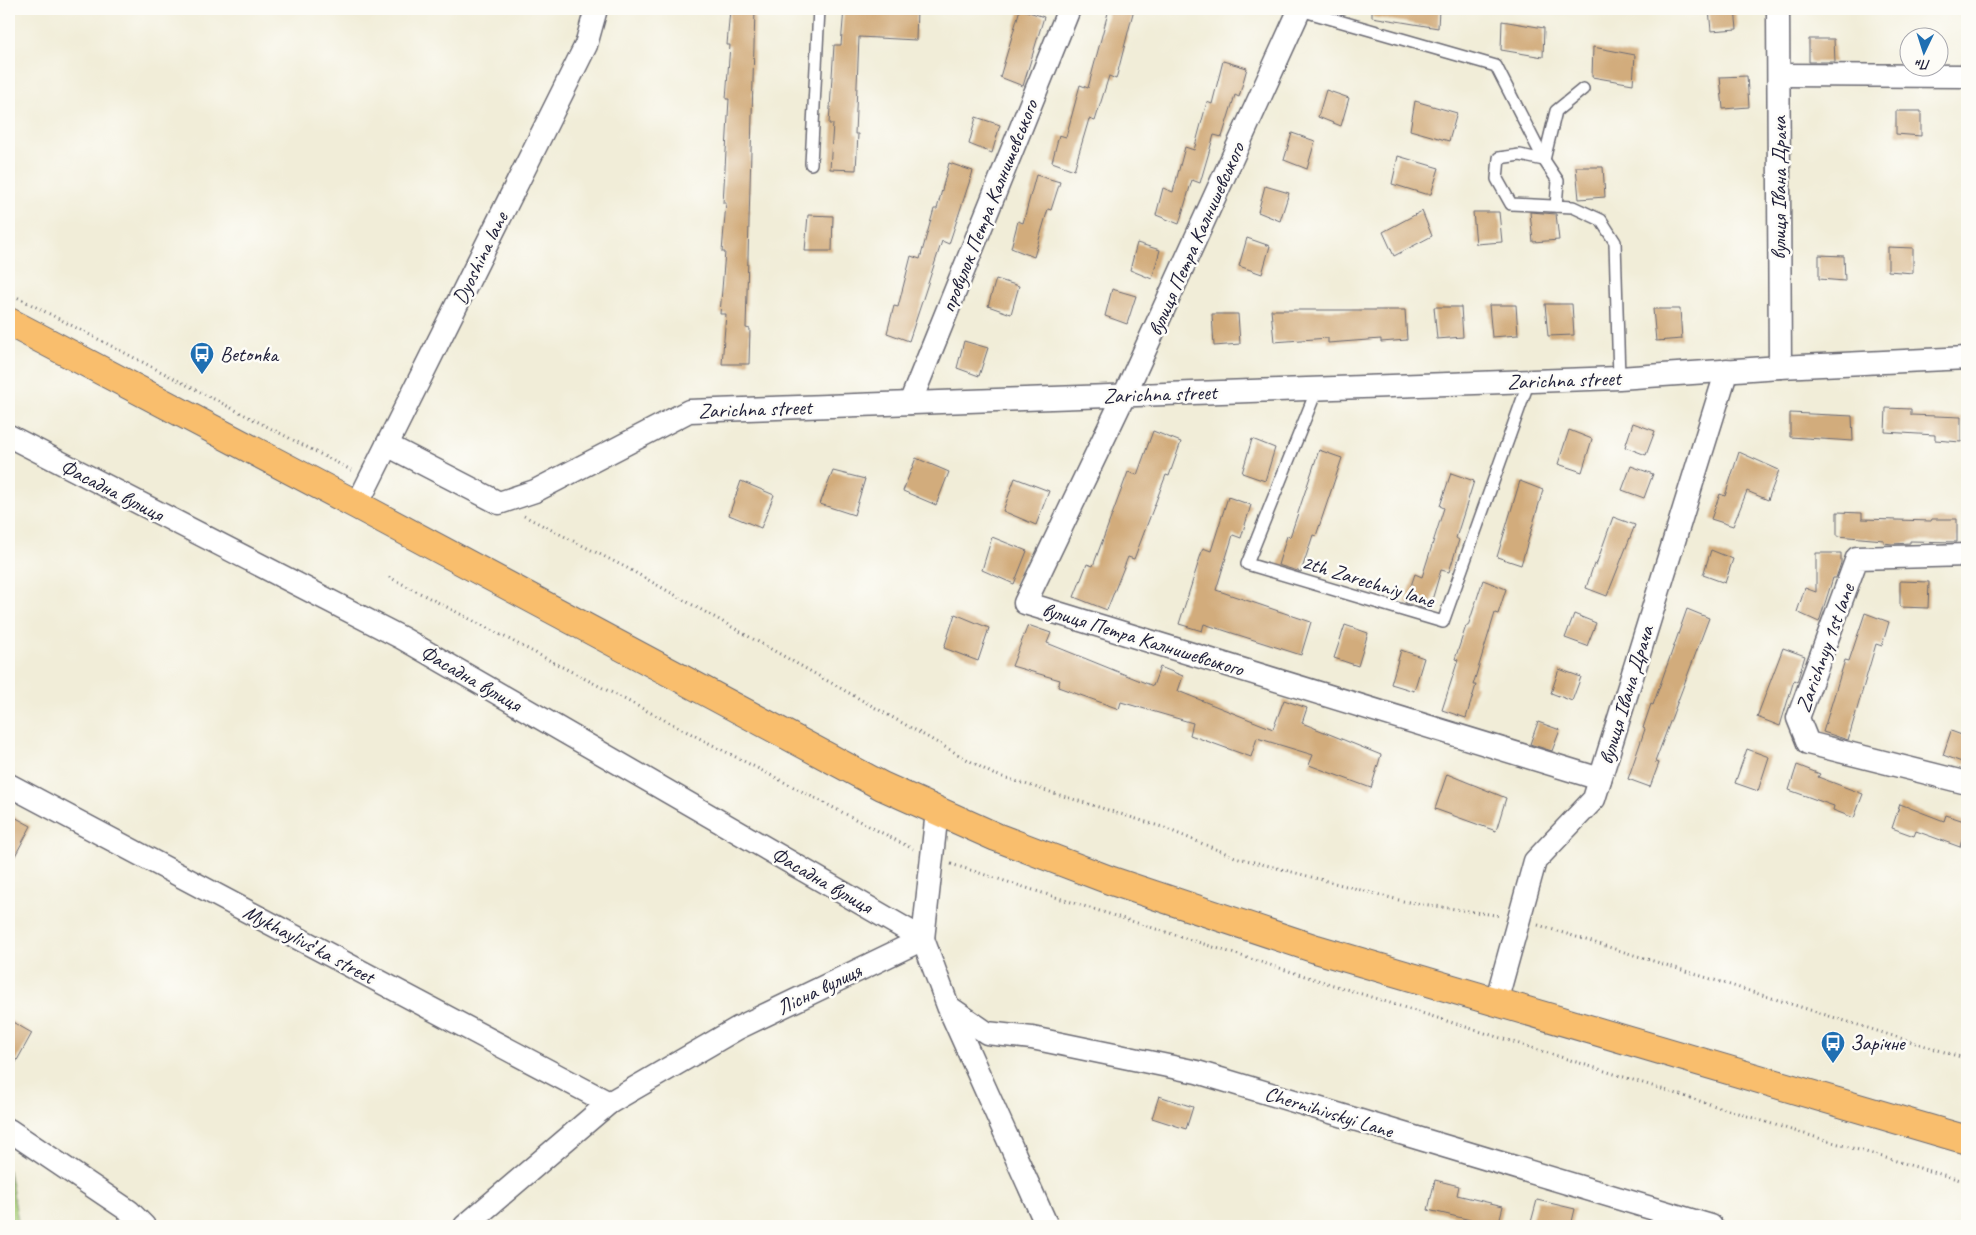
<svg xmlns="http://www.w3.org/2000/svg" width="1976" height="1235" viewBox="0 0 1976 1235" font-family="Caveat,sans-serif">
<rect width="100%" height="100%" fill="#fdfcf7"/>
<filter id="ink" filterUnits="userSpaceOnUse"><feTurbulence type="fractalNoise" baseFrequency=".02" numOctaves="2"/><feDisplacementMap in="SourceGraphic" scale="10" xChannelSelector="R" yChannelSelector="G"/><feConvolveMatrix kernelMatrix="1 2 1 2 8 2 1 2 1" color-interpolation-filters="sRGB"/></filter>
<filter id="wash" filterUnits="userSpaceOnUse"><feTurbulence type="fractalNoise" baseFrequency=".0096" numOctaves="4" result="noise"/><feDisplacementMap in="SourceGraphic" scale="20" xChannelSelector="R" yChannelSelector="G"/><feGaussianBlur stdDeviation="1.12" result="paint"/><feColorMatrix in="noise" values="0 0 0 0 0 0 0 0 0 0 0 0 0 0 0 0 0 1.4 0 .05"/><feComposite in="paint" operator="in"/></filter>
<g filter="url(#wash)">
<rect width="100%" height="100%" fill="#f1edd8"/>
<path fill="#a9cf79" stroke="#66785a" d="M9,1170L19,1226H9Z"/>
<g id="blocks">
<g fill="#d2ac7b">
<path d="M730,9L755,10L746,328L750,329L749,364H722L726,314H720L725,252H722L726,203H723L729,99H726L730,45H727Z"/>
<path d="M844,9H917L916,40L859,37L855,134H858L856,170L830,169L833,124H829L834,45H841Z"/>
<path d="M1020,9L1044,17L1023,86L1000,77Z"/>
<path d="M1109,9H1134L1116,79L1109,76L1095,121L1089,119L1074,170L1052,162L1059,135L1066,137L1080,85L1088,88Z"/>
<path d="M1372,9H1439L1438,28L1372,17Z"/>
<path d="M1709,9H1735L1737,29L1711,31Z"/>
<path d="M1502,21L1544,28L1543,57L1501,50Z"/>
<path d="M1809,39H1834L1835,62H1809Z"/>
<path d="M1593,47L1635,55L1633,84L1592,77Z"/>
<path d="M1223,61L1247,68L1239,97L1235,95L1222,137L1214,135L1200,183L1192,180L1179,224L1156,215L1163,188L1173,192L1185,147L1194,150L1207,102L1212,104Z"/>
<path d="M1747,76L1749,107L1723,109L1720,77Z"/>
<path d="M1326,90L1349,98L1341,126L1318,117Z"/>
<path d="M1415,101L1457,113L1449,141L1410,130Z"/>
<path d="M1896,111H1921V136L1896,134Z"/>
<path d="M976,117L1000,125L992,153L969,144Z"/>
<path d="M1292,133L1315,141L1307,169L1284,160Z"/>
<path d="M1398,156L1439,168L1431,194H1425L1392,184Z"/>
<path d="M949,163L973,171L949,244L942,241L909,341L887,333L894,306L898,307L911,256L920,259L934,209H937Z"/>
<path d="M1576,167H1603L1605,197L1579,199Z"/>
<path d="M1036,175L1060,182L1051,210L1048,209L1034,257L1011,248L1018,221L1023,223Z"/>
<path d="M1265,186L1289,193L1280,221L1258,212Z"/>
<path d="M1422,211L1432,236L1394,256L1383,232Z"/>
<path d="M1473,212H1499L1502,242L1476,244Z"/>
<path d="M1530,212L1556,214L1559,240L1533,242Z"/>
<path d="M808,215L833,216L832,251H805Z"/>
<path d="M1247,238L1270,246L1262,274L1239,266Z"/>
<path d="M1137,243L1160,250L1152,279L1130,270Z"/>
<path d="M1888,247L1913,248V273L1888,271Z"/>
<path d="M1819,255L1844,256L1845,281L1819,279Z"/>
<path d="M996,279L1019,286L1011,314L988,306Z"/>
<path d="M1112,289L1136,296L1127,324L1105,316Z"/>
<path d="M1545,304H1572L1574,335L1548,336Z"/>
<path d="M1489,305H1516L1518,335L1492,337Z"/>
<path d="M1434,307H1461L1463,337L1437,339Z"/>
<path d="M1653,309H1680L1682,339L1656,341Z"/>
<path d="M1271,310H1405L1407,340L1381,342V339L1328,343V338L1274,342Z"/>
<path d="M1212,314H1238L1240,344L1214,346Z"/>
<path d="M964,341L988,348L979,376L957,368Z"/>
<path d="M1886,408L1911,409V415L1961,417V442L1935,440V435L1885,432Z"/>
<path d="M1790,413L1852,416L1853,441L1790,437Z"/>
<path d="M1633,423L1655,431L1646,455L1625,447Z"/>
<path d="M1569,430L1592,439L1582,472L1558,464Z"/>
<path d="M1153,431L1181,442L1169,476L1166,475L1134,559L1128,557L1107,610L1074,597L1087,564L1093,566L1128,472L1137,475Z"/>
<path d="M1252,439L1275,448L1265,481L1242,473Z"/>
<path d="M1319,450L1342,458L1316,536L1313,535L1301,572L1278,565L1287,536L1290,537Z"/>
<path d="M1739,452L1779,470L1768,500L1747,491L1733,526L1711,519L1720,494L1725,496Z"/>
<path d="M916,458L949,472L936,505L903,491Z"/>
<path d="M1631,466L1653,474L1644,498L1622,490Z"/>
<path d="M833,471L865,479L854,515L820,504Z"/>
<path d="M1451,473L1474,481L1456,538L1459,540L1449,572L1441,570L1429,610L1405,603L1415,574L1422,577L1444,508L1440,506Z"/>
<path d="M1015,478L1049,491L1036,525L1003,511Z"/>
<path d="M741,481L774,495L761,528L729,515Z"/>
<path d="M1520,481L1543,490L1521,565L1497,557Z"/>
<path d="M1228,497L1251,505L1241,538L1233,535L1216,590L1311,622L1301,655L1204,624L1202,631L1179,624L1203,548L1211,551Z"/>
<path d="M1837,512L1862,513V519L1931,521L1932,519H1957V542L1910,541V543L1892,544L1884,543V540L1837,536Z"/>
<path d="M1613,517L1635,525L1607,596L1586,588L1594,564L1596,565Z"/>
<path d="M992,537L1027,551L1014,584L982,570Z"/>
<path d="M1711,550L1733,559L1725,583L1703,575Z"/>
<path d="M1816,553H1841V563L1836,578H1833L1819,622L1797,612L1805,588L1816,592Z"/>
<path d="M1483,580L1506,589L1498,614L1495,613L1473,685H1476L1466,718L1442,710L1458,660L1455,659L1466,626H1468Z"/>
<path d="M1900,581L1929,582L1928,608L1900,607Z"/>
<path d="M1687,609L1709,618L1655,762L1659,763L1650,787L1628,779L1645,729L1643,728L1651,704L1653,705Z"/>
<path d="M1865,613L1889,622L1882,646L1876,644L1848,740L1823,732L1845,660L1849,661Z"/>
<path d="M955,614L989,628L978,661L944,648Z"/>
<path d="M1574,614L1596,623L1587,646L1565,638Z"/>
<path d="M1028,625L1051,633L1047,643L1153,686L1160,667L1183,676L1178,691L1273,729L1284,700L1307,708L1302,723L1381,755L1371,788L1309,765L1313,755L1257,738L1251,757L1190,735L1193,723L1121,702L1119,709L1058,687L1060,680L1012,666Z"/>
<path d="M1345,625L1368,633L1358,666L1334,658Z"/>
<path d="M1783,648L1805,656L1797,682L1794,680L1780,726L1757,717Z"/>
<path d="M1401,650L1424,658L1414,691L1391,684Z"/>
<path d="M1559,669L1581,677L1572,701L1551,693Z"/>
<path d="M1538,722L1560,730L1552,751L1530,744Z"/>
<path d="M1951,731L1967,737V764L1943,755Z"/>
<path d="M1747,749L1769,757L1758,791L1735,783Z"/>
<path d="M1797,765L1820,774L1818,777L1863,794L1854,818L1833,810L1834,806L1789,790Z"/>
<path d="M1447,774L1506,798L1496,831L1435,809Z"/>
<path d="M1900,804L1944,821L1946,815L1967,822L1960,847L1916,831L1914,836L1892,828Z"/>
<path d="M9,814L31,826L9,867Z"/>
<path d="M9,1020L32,1033L9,1075Z"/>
<path d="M1159,1096L1193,1107L1186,1129L1152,1118Z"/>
<path d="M1435,1180L1459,1186L1457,1195L1503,1206L1498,1226H1473L1475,1221L1428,1210Z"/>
<path d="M1537,1200L1575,1209L1571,1226H1530Z"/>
</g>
</g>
</g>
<g filter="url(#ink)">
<use href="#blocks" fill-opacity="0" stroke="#6a6972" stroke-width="1"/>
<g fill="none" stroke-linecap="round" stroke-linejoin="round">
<defs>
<g id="service">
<path d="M1297,9L1496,66L1544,160L1558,181L1556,206"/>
<path d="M1583,89L1556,111L1544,160L1520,155L1499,158L1497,179L1511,204L1573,207L1601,220L1615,242L1619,378"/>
<path d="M811,164L819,9"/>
<path d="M1317,389L1247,564L1443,622L1529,381"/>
</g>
<g id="minor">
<path d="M1300,9L1124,396L1025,603L1600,779"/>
<path d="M1778,9L1780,367"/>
<path d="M1779,75L1967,76"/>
<path d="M910,403L1069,9"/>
<path d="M9,436L402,638L923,939L937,811"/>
<path d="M387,445L499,503L535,491L689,411L1619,378L1780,367L1967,358"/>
<path d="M357,505L586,45L596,9"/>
<path d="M1967,555L1857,558L1798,718L1808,743L1967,783"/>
<path d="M9,785L609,1103"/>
<path d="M1496,1002L1535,861L1594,799L1727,370"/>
<path d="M949,1007L987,1033L1032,1038L1197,1072L1711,1226"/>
<path d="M9,1130L129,1211L144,1226"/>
<path d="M465,1226L609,1103L738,1028L923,939L948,1006L1047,1226"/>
</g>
<path id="primary" d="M9,322L357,505L882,786L996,837L1112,881L1316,949L1967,1140"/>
</defs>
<use href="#service" stroke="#6a6972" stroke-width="14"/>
<use href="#minor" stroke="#6a6972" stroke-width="25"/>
<use href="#primary" stroke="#6a6972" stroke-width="30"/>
<g stroke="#6a6972" stroke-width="3" stroke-dasharray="1 4" stroke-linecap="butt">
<path d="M9,293L353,471"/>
<path d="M524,516L627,568L993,774L1162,827L1235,857L1403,901L1501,916"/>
<path d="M389,577L913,849"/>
<path d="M951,864L1788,1129L1967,1182"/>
<path d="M1538,925L1967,1059"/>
</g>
<use href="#service" stroke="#fff" stroke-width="11"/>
<use href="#minor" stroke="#fff" stroke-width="22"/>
<use href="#primary" stroke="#f9be6d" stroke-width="28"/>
</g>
</g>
<defs>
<symbol id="bus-pin" viewBox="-11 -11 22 30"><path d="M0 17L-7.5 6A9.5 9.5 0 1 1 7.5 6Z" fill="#1f6fb2" stroke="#fdfcf7"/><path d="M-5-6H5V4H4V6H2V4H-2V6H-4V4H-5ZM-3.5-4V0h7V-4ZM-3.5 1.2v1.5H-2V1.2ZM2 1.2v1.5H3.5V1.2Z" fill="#fff"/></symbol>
</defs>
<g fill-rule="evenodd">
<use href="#bus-pin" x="188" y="340" width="28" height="38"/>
<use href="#bus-pin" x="1819" y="1029" width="28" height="38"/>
</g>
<g text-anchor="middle" stroke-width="5" stroke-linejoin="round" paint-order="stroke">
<g font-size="21" fill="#22223b" stroke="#fdfcf7">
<text transform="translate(1779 188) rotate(-90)" y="7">вулиця Івана Драча</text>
<text transform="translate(989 206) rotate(-68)" y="7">провулок Петра Калнишевського</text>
<text transform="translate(1196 239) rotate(-66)" y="7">вулиця Петра Калнишевського</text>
<text transform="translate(480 258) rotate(-64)" y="7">Dyoshina lane</text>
<text transform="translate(1564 380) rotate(-2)" y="7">Zarichna street</text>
<text transform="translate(1160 394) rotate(-2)" y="7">Zarichna street</text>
<text transform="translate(755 409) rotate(-2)" y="7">Zarichna street</text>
<text transform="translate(112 490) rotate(27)" y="7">Фасадна вулиця</text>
<text transform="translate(1368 581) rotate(17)" y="7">2th Zarechniy lane</text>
<text transform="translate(1143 639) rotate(17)" y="7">вулиця Петра Калнишевського</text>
<text transform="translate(1825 648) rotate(-70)" y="7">Zarichnyy 1st lane</text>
<text transform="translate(471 678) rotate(30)" y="7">Фасадна вулиця</text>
<text transform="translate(1626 695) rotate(-73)" y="7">вулиця Івана Драча</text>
<text transform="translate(822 880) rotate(30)" y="7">Фасадна вулиця</text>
<text transform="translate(309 944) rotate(28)" y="7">Mykhaylivsʹka street</text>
<text transform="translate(819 989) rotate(-26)" y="7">Лісна вулиця</text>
<text transform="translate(1329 1112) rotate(17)" y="7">Chernihivskyi Lane</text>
</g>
<g font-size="21" fill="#22223b" stroke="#fdfcf7" text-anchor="start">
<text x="220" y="361">Betonka</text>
<text x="1850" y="1050">Зарічне</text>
</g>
</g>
<rect width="1976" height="1235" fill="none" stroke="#fdfcf7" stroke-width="30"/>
<g transform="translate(1924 52) rotate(184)"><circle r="24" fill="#fdfcf7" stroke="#a5a5ac"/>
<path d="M0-4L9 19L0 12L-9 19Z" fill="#1f6fb2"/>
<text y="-8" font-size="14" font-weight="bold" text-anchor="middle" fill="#22223b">Пн</text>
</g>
</svg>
